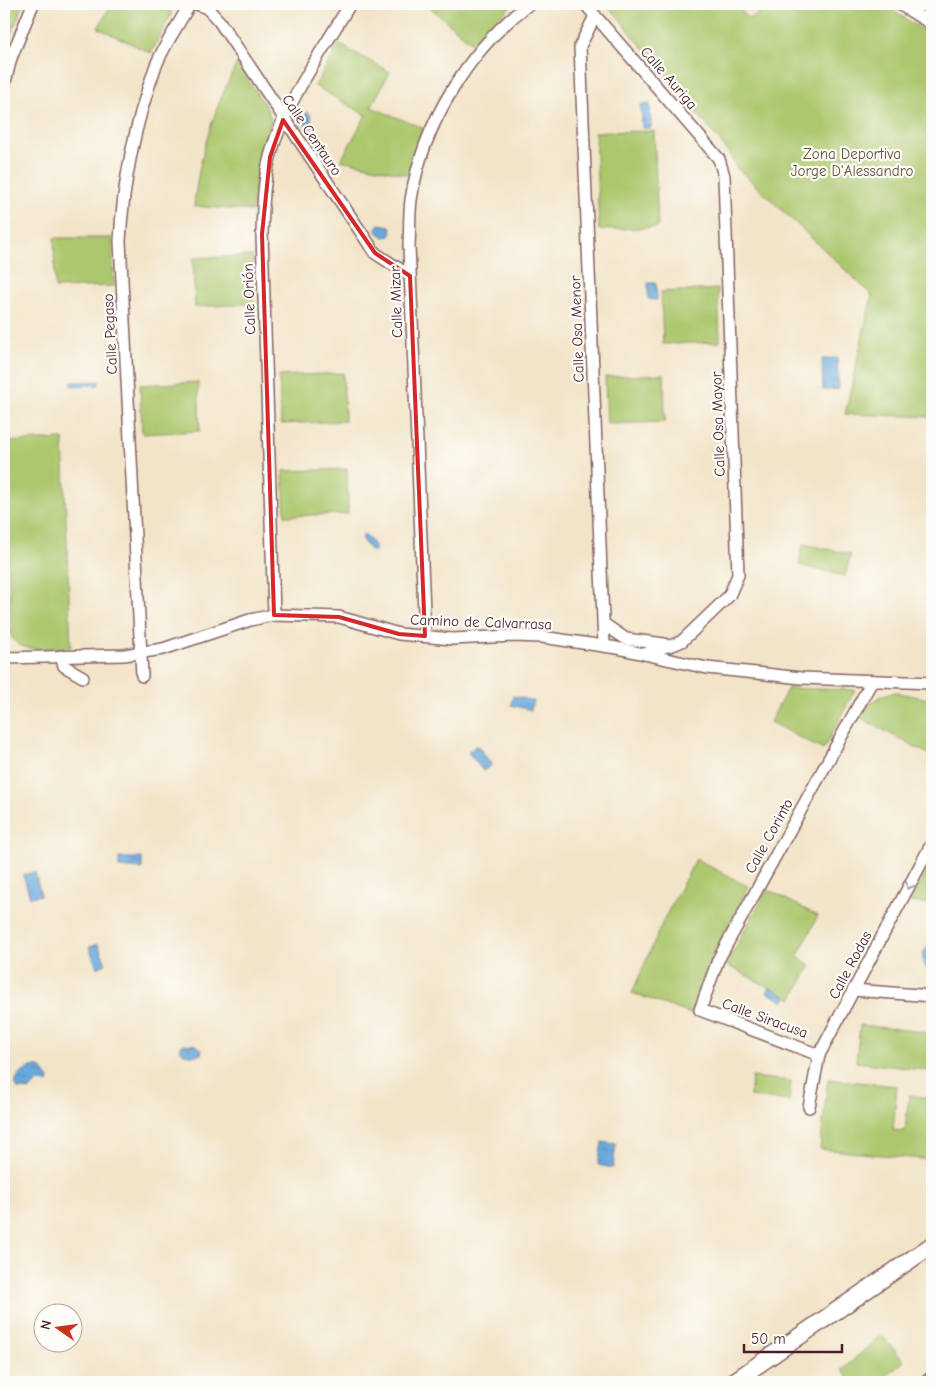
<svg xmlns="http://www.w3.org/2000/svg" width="936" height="1386" viewBox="0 0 936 1386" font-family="'Comic Neue',sans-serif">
<defs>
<pattern id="water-ripples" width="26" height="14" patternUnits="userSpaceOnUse" patternTransform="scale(1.25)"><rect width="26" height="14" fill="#69a8dc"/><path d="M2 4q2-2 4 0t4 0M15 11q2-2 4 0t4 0" fill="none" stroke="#5888b3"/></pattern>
</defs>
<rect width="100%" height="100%" fill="#fdfcf7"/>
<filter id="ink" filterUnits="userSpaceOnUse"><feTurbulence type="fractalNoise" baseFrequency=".02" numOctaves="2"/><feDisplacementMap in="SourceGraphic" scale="10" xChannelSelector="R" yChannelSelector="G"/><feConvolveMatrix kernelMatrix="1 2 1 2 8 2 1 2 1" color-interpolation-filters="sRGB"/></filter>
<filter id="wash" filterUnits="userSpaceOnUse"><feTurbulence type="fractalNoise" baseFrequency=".0096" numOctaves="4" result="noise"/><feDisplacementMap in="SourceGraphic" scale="20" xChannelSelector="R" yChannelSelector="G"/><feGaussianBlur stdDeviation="1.12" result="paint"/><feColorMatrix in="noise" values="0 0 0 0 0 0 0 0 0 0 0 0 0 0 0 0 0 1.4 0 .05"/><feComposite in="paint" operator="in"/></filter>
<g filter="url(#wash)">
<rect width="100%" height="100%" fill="#f2e4c8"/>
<g fill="#acc76d" stroke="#7b734c">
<path d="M15,4H23L4,52V37Z"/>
<path d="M112,4H170L171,15L151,53L98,28Z"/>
<path d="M428,4H513L473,44L427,5Z"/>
<path d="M607,4H736L748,19L776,4H883L932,36V417L845,414L872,295L736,167L727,150Z"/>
<path d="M339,44L390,72L371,107L423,128L408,175L341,160L366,115L315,86Z"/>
<path d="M237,63L266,107L271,119L270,128L256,180L252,211L194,206C199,154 214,110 237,63Z"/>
<path d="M654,131L658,227L599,230L595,132Z"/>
<path d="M54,238H112L114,286L55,288Z"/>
<path d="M252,256L254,304L195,307L193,258Z"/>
<path d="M718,289L720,342L663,344L661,292Z"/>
<path d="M343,373L345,421L281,424L279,376Z"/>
<path d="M664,374L665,422L607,424L605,377Z"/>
<path d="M198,382L200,431L142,434L140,385Z"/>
<path d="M63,439L71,647C53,647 16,656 11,634L4,442Z"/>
<path d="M347,469L348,514L285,516L283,471Z"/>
<path d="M803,544L851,554L845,576L799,565Z"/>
<path d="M788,688L855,690L823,750L770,722Z"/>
<path d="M896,692L932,700V756L859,717C868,703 879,694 896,692Z"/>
<path d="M696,859L749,887L712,955L691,1014L632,993L664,919Z"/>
<path d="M932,860V904L910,902Z"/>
<path d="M767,889L818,916L797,957L811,965L792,999L726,965Z"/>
<path d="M860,1025L932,1033V1071L856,1062Z"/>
<path d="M752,1077L791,1081L789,1101L750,1097Z"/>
<path d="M828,1079L897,1086L893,1130L905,1131L909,1095L932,1098V1160L820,1149Z"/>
<path d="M881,1335L904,1361L879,1382H853L842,1370Z"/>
</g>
<g fill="url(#water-ripples)" stroke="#5a6484">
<path d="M650,104L651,128H642L641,105Z"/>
<path d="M307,112L311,115V122L314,126L307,130L304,119Z"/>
<path d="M379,224L390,226L392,232L390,236L384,237L376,231V228Z"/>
<path d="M648,283H656L657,300L648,299Z"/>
<path d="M837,358L839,389L823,390L822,359Z"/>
<path d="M99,381V385L71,386V382Z"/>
<path d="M363,535H366L376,548L374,551H371L362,540Z"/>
<path d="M513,696L533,701L531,710L511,705Z"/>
<path d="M477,745L492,765L483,771L468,752Z"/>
<path d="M119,858H142V869L119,867Z"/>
<path d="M35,872L41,895L30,897L23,875Z"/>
<path d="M98,944L106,964L97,968L89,947Z"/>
<path d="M932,944V973C921,966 919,951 932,944Z"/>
<path d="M770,987L787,997L784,1002L767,992Z"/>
<path d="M185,1044L197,1045L202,1050L201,1054C194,1056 186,1056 180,1050L182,1045Z"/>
<path d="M31,1067H40L49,1079L48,1083L38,1082L30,1090L18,1089L15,1083L19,1075Z"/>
<path d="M602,1142L616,1144L613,1168L598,1165Z"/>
</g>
</g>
<g filter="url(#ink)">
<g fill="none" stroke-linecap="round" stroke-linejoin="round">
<defs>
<g id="street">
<path d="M197,4L207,8L219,21L375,253L410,276"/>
<path d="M585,4L719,159L724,176L738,575L729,596L682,641C670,648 657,646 646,654"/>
<path d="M899,4L932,24"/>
<path d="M595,16L580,46L604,645"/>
<path d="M4,86L11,58L33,4"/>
<path d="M274,615L262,234C263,209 263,182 270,157C283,106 323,50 350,4"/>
<path d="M604,624L626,639L664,644"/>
<path d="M425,636L409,246C410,231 409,215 411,200C422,125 469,49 529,4"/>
<path d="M61,656L64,666L83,677"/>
<path d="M4,658L124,655L163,649L250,620L274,615L339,617L399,634L452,639L513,636L542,637L617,648L707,668L756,673L801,678L932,683"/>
<path d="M142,676L120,241C123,182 135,124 155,68C163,46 179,24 190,4"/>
<path d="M853,990L932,996"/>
<path d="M819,1055L700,1010L718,960L872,681"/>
<path d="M809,1107L819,1055L932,843"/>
<path d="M926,1382L932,1377"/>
</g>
<path id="primary" d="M733,1382L932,1245"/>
</defs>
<use href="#street" stroke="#856462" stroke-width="14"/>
<use href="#primary" stroke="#856462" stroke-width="19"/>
<use href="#street" stroke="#fff" stroke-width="11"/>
<use href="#primary" stroke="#fff" stroke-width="16"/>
</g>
<defs><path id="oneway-chevron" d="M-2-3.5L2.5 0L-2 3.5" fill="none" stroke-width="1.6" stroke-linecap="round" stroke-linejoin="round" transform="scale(1.25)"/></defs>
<use stroke="#ae9aa0" href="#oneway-chevron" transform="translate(909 886) rotate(118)"/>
</g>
<path fill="none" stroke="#d62828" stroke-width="4" stroke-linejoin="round" d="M283,120L375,253L410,276L425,636L399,634L339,617L274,615L262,234L270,157Z"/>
<g text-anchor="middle" stroke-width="4.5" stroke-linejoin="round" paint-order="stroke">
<g font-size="15" fill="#4a1f2b" stroke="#fdfcf7">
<text transform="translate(669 78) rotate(49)" y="5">Calle Auriga</text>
<text transform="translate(312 135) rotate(56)" y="5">Calle Centauro</text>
<text transform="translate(249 299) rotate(-92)" y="5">Calle Orión</text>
<text transform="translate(396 302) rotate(-92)" y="5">Calle Mizar</text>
<text transform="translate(577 329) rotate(-92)" y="5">Calle Osa Menor</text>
<text transform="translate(110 334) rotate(-93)" y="5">Calle Pegaso</text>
<text transform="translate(718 424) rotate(-92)" y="5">Calle Osa Mayor</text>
<text transform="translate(481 622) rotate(2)" y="5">Camino de Calvarrasa</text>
<text transform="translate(769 836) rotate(-61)" y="5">Calle Corinto</text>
<text transform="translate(850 965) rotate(-62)" y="5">Calle Rodas</text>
<text transform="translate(765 1018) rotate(20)" y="5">Calle Siracusa</text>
</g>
<g font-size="15" fill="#67513f" stroke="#fdfcf7">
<text x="852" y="159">Zona Deportiva<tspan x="852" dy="17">Jorge D'Alessandro</tspan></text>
</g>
</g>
<rect width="936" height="1386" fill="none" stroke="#fdfcf7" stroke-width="20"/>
<g transform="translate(58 1328) rotate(284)"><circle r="24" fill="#fdfcf7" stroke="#b5a4a5"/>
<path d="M0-4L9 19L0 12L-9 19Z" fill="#c8321e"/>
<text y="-8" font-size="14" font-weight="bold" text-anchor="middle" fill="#4a1f2b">N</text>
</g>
<path d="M744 1344v8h98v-8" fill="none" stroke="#4a1f2b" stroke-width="2.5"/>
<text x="751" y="1344" font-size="15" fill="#4a1f2b" stroke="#fdfcf7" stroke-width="4" paint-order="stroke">50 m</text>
</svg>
